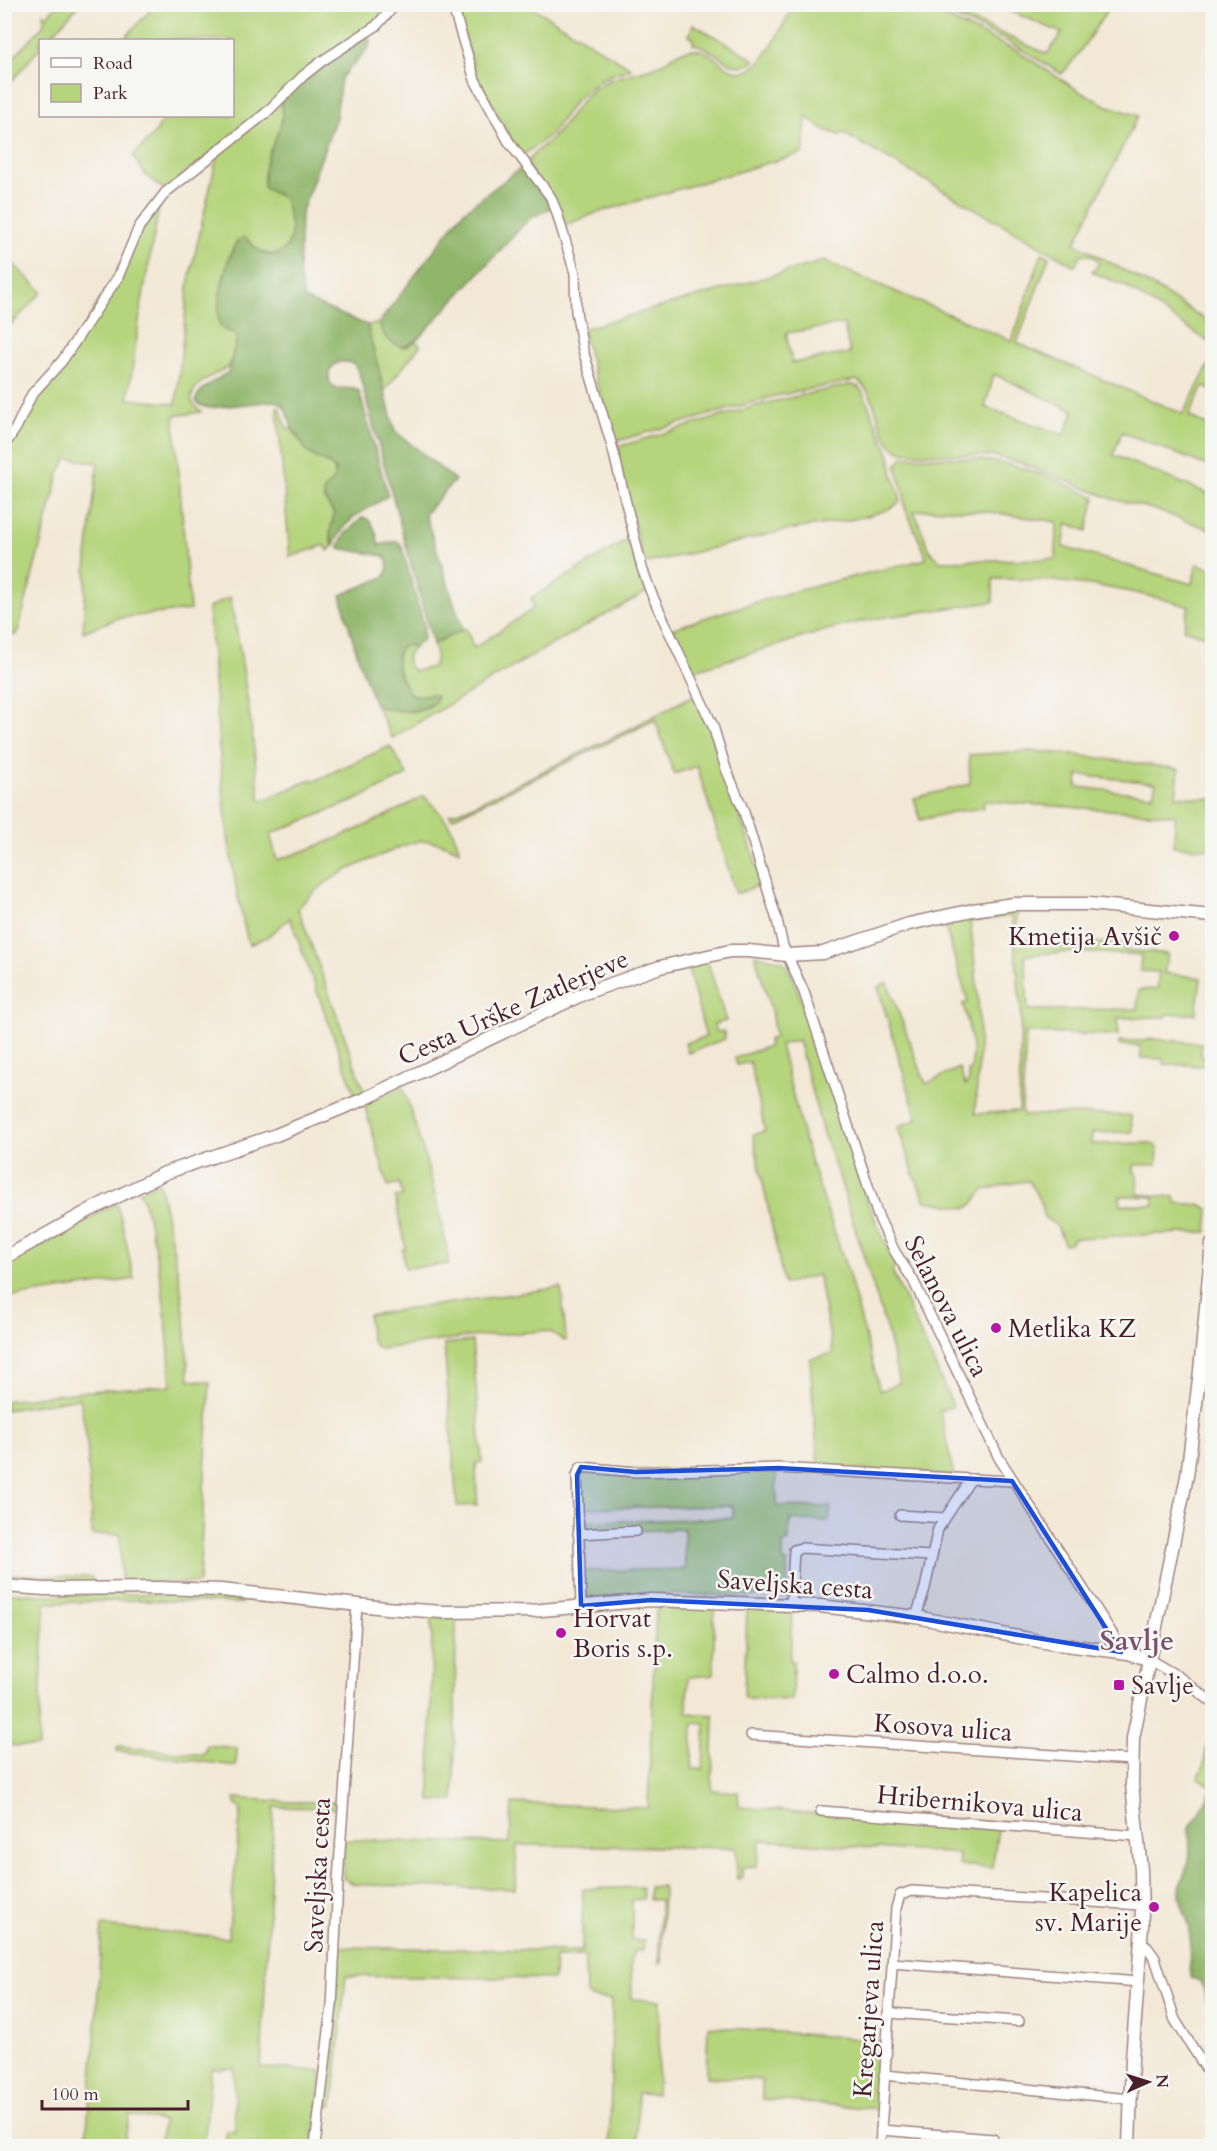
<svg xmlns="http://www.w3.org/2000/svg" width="1217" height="2151" viewBox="0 0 1217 2151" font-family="Cardo,serif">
<rect width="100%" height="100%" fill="#f6f6f2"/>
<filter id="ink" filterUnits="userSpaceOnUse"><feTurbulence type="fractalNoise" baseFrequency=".0167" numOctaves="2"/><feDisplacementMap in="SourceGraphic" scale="12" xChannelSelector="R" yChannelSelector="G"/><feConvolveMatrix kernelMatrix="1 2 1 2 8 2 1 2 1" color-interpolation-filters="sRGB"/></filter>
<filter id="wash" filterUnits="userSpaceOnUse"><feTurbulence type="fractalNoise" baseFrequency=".008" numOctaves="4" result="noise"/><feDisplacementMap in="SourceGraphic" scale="24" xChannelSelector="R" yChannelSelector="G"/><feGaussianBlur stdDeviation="1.35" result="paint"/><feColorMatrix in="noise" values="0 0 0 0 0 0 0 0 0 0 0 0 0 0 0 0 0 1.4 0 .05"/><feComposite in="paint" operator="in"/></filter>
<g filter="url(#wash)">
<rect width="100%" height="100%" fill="#f3e8d6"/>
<g fill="#b5d47b" stroke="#807a53" stroke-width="1.5" fill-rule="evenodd">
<path d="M57,5H79L47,40H40V48L5,89V66L42,27L44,22L43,13L47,16Z"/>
<path d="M155,5H392L374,24L165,190L146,176L133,156L156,132L165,116H232V40H128L125,38Z"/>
<path d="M455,5H529L631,68L603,78L587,90L576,100L550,135L522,156L504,127L475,72Z"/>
<path d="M794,5H919L1017,51L1079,91L1106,105L1138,116L1075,243L1159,290L1212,324V344L1125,286L1092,272L1099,264C1095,255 1090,255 1081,254L1075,266L843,133L839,135L825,130L806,117L803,153L596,213L563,226L527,164C531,153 544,146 552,138C570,121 579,97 601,84C618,74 639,74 657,66C670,60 679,49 694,49C715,49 729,81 751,69C767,60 785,21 794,5Z"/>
<path d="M927,5H938L1047,54L1062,33L996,5H1111L1079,53L1062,74L1007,41Z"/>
<path d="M693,24L752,58L755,60C732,79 716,46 693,44L694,39L689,35Z"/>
<path d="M281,102C288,121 273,141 267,159C264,169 263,177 264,188L284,198C288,211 293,226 290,240C285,261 259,256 250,242L237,241C220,268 223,300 224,330L237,335V338L230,366C219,373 188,384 192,401C193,406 199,409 201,412L174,416L190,610L118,618L83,632L87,557L98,463L67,458L59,474L17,635L5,633V451L32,401L61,366L141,230L160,202L141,307L128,399L176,404L189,280L217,157L215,156Z"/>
<path d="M1042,253L1049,257L1017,343L1183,414L1212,359V391L1203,386L1189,416L1212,428V468L1122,432L1113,455L1209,494L1212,485V530L1153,509L1113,499L1021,463L994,456L905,453C901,451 895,449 892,446C875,428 879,393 856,380L775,396L621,440L612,439L582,329L824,261L1012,341ZM844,324L850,353L792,363L786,333ZM994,374L1074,411L1064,435L985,407Z"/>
<path d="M5,256L42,292L5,331H4Z"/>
<path d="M379,323C384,340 390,342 407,347L416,341L420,346L384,391L367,325Z"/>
<path d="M849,385L857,386L862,391L890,456L893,475L900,496V502C879,520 808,525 779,532C734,542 690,555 644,563L614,448L766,403Z"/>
<path d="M277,407L280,408L287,429L291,428C297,435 302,446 309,452C318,460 328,461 334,469L335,477L323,498C326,503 333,510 334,516C336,526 327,534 333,546L328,551L325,545L290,557Z"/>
<path d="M903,457C943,458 983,456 1022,468C1047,475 1071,487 1095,497L1087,531L1067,523L1063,547L1192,584L1197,564L1212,569V638L1183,629L1189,607C1174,601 1156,598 1140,594C1091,583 1043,579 993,579V602L878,618L830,629L692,671L672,629C755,599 840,580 926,559V556L904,505V495L896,466ZM944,509L990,512L1057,522L1056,559L940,561L930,551L914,511Z"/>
<path d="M630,538L637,568L647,592L535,654L392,738L376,706C394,710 429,720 437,696C428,691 419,699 410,694C401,680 390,660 402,646L409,645L414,648C407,654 406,658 409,667L415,671L432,667C438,659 436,653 433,644L463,630L466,629L474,648L534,608L531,598Z"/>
<path d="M230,597C244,664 252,732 260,800H264L312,779L314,781L390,746L407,775L356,800L270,834L277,860C328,844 377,822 424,796C444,817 451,822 460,851C448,845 433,839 419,841C407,843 395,850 384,854C350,868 323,879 298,908L365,1093L356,1097L290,918L267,937L249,945C220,836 219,720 208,608Z"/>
<path d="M694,695L710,728L726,781L751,846L762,884L736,894L697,766L674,774L655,720L452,818L449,814L463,810L622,733Z"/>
<path d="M1030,751L1069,754L1179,769L1176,796L1212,799V849L1173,846L1176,815L984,801L983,808L953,812L920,820L914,798L970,784L969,755ZM1078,775L1156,783L1153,795L1077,787Z"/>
<path d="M1017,910V926H1020V940L1125,944V950L1168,954L1164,973L1201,978L1196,1014H1168L1166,1017L1118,1018V1035L1026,1033L1022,1110L1023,1116L1052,1114L1131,1115L1132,1132L1092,1133L1091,1144L1151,1143L1158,1148L1157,1165H1134V1172L1137,1174L1138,1194L1174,1197L1176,1203L1201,1205L1209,1209L1207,1232L1074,1238L1070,1243L1064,1244L1057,1226L1044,1217L1043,1207L1029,1181L1018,1182L984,1190C977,1195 976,1204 967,1208L926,1201L914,1175L898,1127L917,1119L878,987L887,982L926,1084L959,1068L965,1085L969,1081L968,1071L971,1070C975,1048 969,1026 963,1004L968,1002L944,923ZM1012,916L1021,1010L1019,1111L975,1114C976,1091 979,1067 979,1044C980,1003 975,963 970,922ZM1071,952L1141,955L1140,971L1159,972L1157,989L1139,990L1137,1009L1028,1010L1025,955ZM1120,1196L1154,1197V1205H1121Z"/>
<path d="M755,955L782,961L789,968L821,1053L867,1201L896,1266L892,1271L953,1406L940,1411L954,1476L818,1467L810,1359L833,1353L818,1275L784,1284L753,1135L765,1131L750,1062L737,1065L735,1058L769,1046L768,1040L775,1037L771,1009ZM798,1040L823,1133L840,1180L887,1331L899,1383L880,1391L848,1272L808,1154L780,1045Z"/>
<path d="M707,960L726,1021L714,1024L717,1032L724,1031L725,1039L688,1053L685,1043L706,1037L687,965Z"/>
<path d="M1151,1039L1201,1043V1056L1211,1058L1208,1066L1164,1064L1163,1059L1141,1058L1140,1046L1119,1045V1041H1144Z"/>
<path d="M403,1087C422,1146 440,1202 449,1264L405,1268L402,1249L406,1248L395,1198L403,1196L399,1183L388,1186L364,1104Z"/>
<path d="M159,1182L180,1282L185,1321L189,1380L210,1382L199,1583L121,1582L120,1534L92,1535L87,1441L80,1398L5,1410V1401C60,1394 115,1387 171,1386C169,1338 164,1291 154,1244C150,1227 147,1207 139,1191Z"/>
<path d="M116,1203L121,1218L134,1279L5,1298L4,1264L49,1242Z"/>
<path d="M561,1287L566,1340L564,1341L553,1333L543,1331L468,1337L380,1349C367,1343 370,1327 368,1315Z"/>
<path d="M472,1341L482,1462L476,1463L477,1505L457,1506L444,1344Z"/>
<path d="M581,1470H776L777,1506L831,1507L829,1521L790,1520L788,1542L783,1543V1561L787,1562L788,1597L650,1594L586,1599L583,1575L585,1571L685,1569L684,1529L582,1533L581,1522L733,1518V1506L580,1508Z"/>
<path d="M4,1574L92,1577V1583L5,1580Z"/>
<path d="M4,1592L41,1595L141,1594L241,1597V1603L143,1600L45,1603L38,1747L5,1745Z"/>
<path d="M660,1605H711L714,1609V1675L688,1677L687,1713L714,1715L712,1790L738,1792L739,1807L998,1829L992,1868L959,1865V1854L760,1840L757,1866L742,1867V1877L737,1879L736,1848L517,1845L515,1889L368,1885L354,1884L343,1878V1840L510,1843L512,1803L648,1808L656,1612ZM693,1723L705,1724L703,1769H692Z"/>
<path d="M747,1607L792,1609L790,1661H793L792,1700L744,1698Z"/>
<path d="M432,1617L456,1618L454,1801H430Z"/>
<path d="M207,1745L237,1748L236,1766L117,1751L118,1746L204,1755Z"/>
<path d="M1207,1745L1212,1747V1787L1198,1778L1203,1769Z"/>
<path d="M235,1798L291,1802H340V1811L332,1808L274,1807L261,2068L322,2071L313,2146H226V2131H235L234,2068L211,2069L204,2146H159L163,2121L129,2115L124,2146H85L93,2069L102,1926L228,1938L241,1809L235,1804Z"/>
<path d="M663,1886L661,1964H659L660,1900L649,1899V1887Z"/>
<path d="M642,1887L643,1899L632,1900V1940L644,1941L643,1951H634L631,1958L632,1999L660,2000L657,2094L638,2093L637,2146H610L612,2000L591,1998L586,1993L585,1956L555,1957L554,1979L346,1976L334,2095L332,2106H327L324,2102L334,2030L338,1947L582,1951L583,1889Z"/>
<path d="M708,2026L883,2041L879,2109L762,2099V2080L706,2077Z"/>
</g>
<g fill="#90b66b" stroke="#6d6a4b" stroke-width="1.5">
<path d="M367,35L370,40L369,47L341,78L336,117L301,214L299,273L304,299L367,325L395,431L455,480L425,514L463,630L433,644L359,373L354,364C336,357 323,369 332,387C341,390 352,386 359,391L388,496L354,517L344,527L333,546L330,533L334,513C308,479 339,492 335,469C327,460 315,460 307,451C302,445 298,437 294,431C287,420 289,404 274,401L210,408C174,402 218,379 228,372L237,338L236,335C231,332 223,331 220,325C213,309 228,248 242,238H246C255,248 268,262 282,251C286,248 289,245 290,240C293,227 288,211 284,198L264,188C263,177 264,169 267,159C273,141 287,121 281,102L304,77Z"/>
<path d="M522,167L546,197L551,208L529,219L416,341L403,347C389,344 383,336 379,323L463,212Z"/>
<path d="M363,517C375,521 376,534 379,545L397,541L401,544L424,626L423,639L414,648L409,645L402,646C390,660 401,680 410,694C419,699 428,691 437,696L435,702C415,716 398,711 376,706C361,670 350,633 341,595L384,577C389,571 389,562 384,556L338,548L345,534Z"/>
<path d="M1212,1788V2059C1203,2048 1211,2035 1210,2023C1210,2009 1206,1993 1200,1981L1192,1978C1187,1963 1191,1947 1190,1931C1189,1917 1179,1906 1180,1891C1180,1878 1188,1869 1189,1860C1191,1849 1189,1837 1189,1827L1199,1815Z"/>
</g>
</g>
<g filter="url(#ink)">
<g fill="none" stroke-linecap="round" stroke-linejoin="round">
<defs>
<g id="minor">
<path d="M452,4L475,80L509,142L550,196L556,210L575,273L576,311L583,350L612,446L642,568L652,595L713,726L726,769L743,809L777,920L783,946L804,992L878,1216L895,1252L913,1280L999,1458L1113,1635L1121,1652"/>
<path d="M4,446L16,428L32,394L62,361L118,277L139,227L166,192L266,113L303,76L322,61L376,26L396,4"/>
<path d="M1200,1371L1212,1372"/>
<path d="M900,1515L944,1518"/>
<path d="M578,1534L636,1531"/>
<path d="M791,1604L794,1550L801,1548L931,1556"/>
<path d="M581,1606L577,1475L581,1467L636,1472L778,1468L971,1479"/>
<path d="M916,1617L925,1588L938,1529L971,1479L1012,1481"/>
<path d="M1148,1659L1179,1677L1212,1702"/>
<path d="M751,1735L1132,1760"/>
<path d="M821,1811L1137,1836"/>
<path d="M1142,1944L1147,1947L1155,1958L1175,2020L1212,2078"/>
<path d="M892,1963L1139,1982"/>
<path d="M888,2013L1019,2021"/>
<path d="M884,2075L1130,2099"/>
<path d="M881,2130L993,2139"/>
<path d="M315,2146L332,2006L338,1881L357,1605"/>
<path d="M880,2146L896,1908L900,1895L912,1891L1142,1905"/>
</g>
<g id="tertiary">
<path d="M4,1258L90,1210L165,1173L276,1135L364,1099L585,993L660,967L730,951H748L787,955L823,953L909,924L973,910L1014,904H1089L1212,916"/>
<path d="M4,1586L44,1589L160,1588L221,1590L386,1608L442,1612L531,1611L651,1600L820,1606L916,1617L1049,1643L1128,1653L1148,1659"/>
<path d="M1129,2146L1132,2059L1142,1926L1141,1870L1132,1785L1133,1738L1187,1476L1200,1371L1212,1244"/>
</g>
</defs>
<use href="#minor" stroke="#9e8480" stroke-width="12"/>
<use href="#tertiary" stroke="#9e8480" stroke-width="15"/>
<use href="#minor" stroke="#fff" stroke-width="9"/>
<use href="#tertiary" stroke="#fff" stroke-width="12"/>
<defs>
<path id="rail" d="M4,2143L25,2146"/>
</defs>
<use href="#rail" stroke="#4a1f2b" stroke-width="5"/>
<use href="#rail" stroke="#f6f6f2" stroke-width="3" stroke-dasharray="9" stroke-linecap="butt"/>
</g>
</g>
<path fill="#1d4ed8" fill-opacity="0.2" stroke="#1d4ed8" stroke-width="4.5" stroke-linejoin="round" d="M581,1467L636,1472L778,1468L1012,1481L1121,1652L868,1610L651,1600L581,1606L577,1475Z"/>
<g fill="#b5179e" stroke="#f6f6f2" stroke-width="2">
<circle cx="1174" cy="936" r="6"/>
<circle cx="996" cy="1328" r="6"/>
<circle cx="561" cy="1633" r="6"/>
<circle cx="834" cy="1674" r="6"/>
<rect x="1113" y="1679" width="12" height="12" rx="3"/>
<circle cx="1154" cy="1907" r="6"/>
</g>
<g text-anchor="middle" stroke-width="5" stroke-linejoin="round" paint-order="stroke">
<g font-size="26" fill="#4a1f2b" stroke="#f6f6f2" text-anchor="start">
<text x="1162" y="945" text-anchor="end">Kmetija Avšič</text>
<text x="1008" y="1337">Metlika KZ</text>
<text x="573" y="1627">Horvat<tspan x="573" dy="30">Boris s.p.</tspan></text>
<text x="846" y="1683">Calmo d.o.o.</text>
<text x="1131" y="1694">Savlje</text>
<text x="1142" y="1901" text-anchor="end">Kapelica<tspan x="1142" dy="30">sv. Marije</tspan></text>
</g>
<g font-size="26" fill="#4a1f2b" stroke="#f6f6f2">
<text transform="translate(513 1007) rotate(-24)" y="9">Cesta Urške Zatlerjeve</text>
<text transform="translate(947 1306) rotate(63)" y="9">Selanova ulica</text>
<text transform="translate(795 1584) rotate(4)" y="9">Saveljska cesta</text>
<text transform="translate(943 1727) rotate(4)" y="9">Kosova ulica</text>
<text transform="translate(980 1803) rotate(5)" y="9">Hribernikova ulica</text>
<text transform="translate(317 1875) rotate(-87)" y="9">Saveljska cesta</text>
<text transform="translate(868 2009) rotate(-86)" y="9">Kregarjeva ulica</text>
</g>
<g font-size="28" font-weight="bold" fill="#7d506e" stroke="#f6f6f2">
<text x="1137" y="1650">Savlje</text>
</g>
</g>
<rect width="1217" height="2151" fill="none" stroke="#f6f6f2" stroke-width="24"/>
<rect x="39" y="39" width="195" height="78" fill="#f6f6f2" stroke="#b1a0a2" stroke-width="1.5"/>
<rect x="51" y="58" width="30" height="9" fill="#ffffff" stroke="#b1a0a2" stroke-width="1.5"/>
<text x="93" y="69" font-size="18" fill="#4a1f2b">Road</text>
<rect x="51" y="84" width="30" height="18" fill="#b5d47b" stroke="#b1a0a2" stroke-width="1.5"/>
<text x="93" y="99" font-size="18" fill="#4a1f2b">Park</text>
<g transform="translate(1148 2082) rotate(87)" stroke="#f6f6f2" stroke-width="4.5" paint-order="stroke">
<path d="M0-4.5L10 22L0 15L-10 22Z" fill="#4a1f2b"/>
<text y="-9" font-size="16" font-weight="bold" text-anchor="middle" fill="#4a1f2b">N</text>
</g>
<path d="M42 2100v9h146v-9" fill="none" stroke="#4a1f2b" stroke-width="3"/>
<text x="51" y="2100" font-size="18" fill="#4a1f2b" stroke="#f6f6f2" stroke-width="4.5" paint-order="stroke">100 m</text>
</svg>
